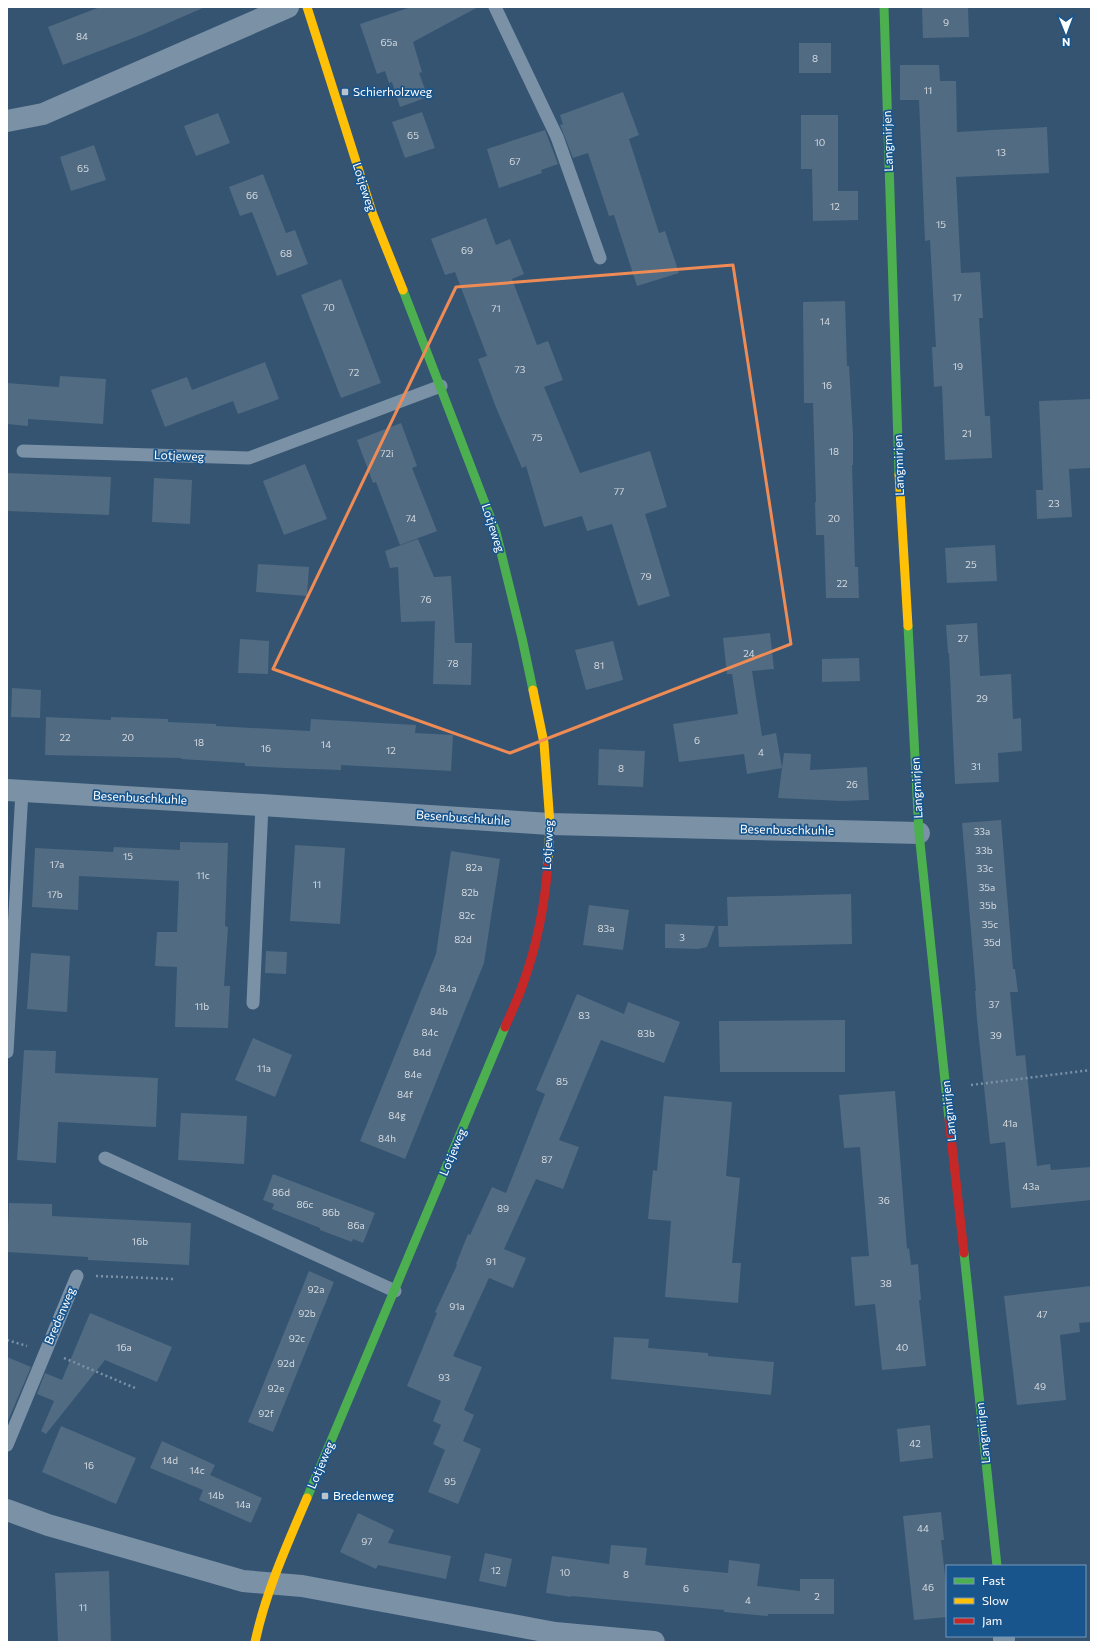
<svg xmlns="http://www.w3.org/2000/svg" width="1098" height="1649" viewBox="0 0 1098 1649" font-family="Commissioner,sans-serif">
<rect width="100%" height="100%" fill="#345472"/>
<g fill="#516b82">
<path d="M100,7H205L141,35L63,65L48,27Z"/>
<path d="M411,7H478L413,42L422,72L419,73L428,97L400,107L392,82L389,83L385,71L377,74L360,24Z"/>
<path d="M922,7H968L969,37L923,38Z"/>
<rect x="799" y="43" width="32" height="30"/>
<path d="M900,65H939L940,81H956L957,132L1047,127L1049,173L956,177L961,273L980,272L983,318H979L985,416H990L992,458L945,460L942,386L934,387L932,347H936L930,240L925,241L919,100H900Z"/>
<path d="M623,92L639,135L629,139L659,233L665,231L679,273L637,286L614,215L609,216L588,153L573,158L560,125L563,124L560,115Z"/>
<path d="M422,112L435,148L405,158L392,122Z"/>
<path d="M218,113L230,143L196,156L184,126Z"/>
<path d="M801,115H838V191H858V220L813,221L812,169H801Z"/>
<path d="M545,130L558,164L541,170L542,173L499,188L487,149Z"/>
<path d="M94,145L106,180L71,191L60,157Z"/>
<path d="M263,174L286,233L295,230L308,264L277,276L252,212L240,216L229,187Z"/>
<path d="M486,218L496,245L510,239L524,274L512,279L537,345L548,341L563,380L544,387L580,473L650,451L667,507L645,514L670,596L638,606L612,524L587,531L582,516L544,527L526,466L522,468L495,405L478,359L487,356L455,272L445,275L431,239Z"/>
<path d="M341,279L381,383L341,398L301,295Z"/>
<path d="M845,301L847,366H849L853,435V465H852L855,567H858L859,598H826L824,535H816L815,502H816L813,403H804L803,302Z"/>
<path d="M265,362L279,399L238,414L233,401L165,427L151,390L187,377L192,390Z"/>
<path d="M60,376L106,379L103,424L28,419V426L7,424V383L59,387Z"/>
<path d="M1091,399V468L1069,469L1072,517L1037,519L1036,490H1043L1039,401Z"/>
<path d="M401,423L417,466L412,468L437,531L400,545L376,482L373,483L357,440Z"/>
<path d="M305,464L327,519L284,535L263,481Z"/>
<path d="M7,473L111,477L109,515L7,511Z"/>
<path d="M154,478L192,480L190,524L152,522Z"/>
<path d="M418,539L434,577L451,576L455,643H472L471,685L433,684L435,621L401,622L398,567L390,568L385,551Z"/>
<path d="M995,545L997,581L947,583L945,548Z"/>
<path d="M258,564L309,567L307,596L256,592Z"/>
<path d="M977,623L980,676L1011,674L1013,719L1021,718L1022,751L998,753L999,782L955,784L949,653H948L946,625Z"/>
<path d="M770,633L774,669L752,671L762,736L776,733L782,768L747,774L744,754L679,762L673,724L738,714L732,674H727L723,638Z"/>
<path d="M240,639L269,641L268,674L238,673Z"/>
<path d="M613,641L623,680L586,690L575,650Z"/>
<path d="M859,658L860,681L822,682V659Z"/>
<path d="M12,688L41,690L40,718L11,717Z"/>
<path d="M46,717L111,720V717L168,719V722L216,724V726L310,731L311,719L416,725L415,733L453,735L451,771L341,765V770L285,768L245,766V763L181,759V758L45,755Z"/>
<path d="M599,749L645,751L643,787L598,785Z"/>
<path d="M784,753L811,754L810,770L867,767L869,800L842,801L778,798Z"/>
<path d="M1001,820L1013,969H1015L1018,992H1010L1016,1056L1025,1055L1037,1166L1050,1164L1051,1170L1091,1167V1200L1011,1208L1005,1142L990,1144L977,1020L975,991H976L962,823Z"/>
<path d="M180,842L228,843L225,926L228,927L224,986H230L228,1028L175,1027L177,967L155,966L157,932H177L179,881L79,876L78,910L32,907L35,848L113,852L114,847L180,850Z"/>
<path d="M295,845L345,848L340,924L290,921Z"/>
<path d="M451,851L500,859L491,917L484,963L405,1159L360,1141L436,954Z"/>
<path d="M851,894L852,944L719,947L718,926H728L727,897Z"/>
<path d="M589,905L629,910L623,950L583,945Z"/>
<path d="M665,924L715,926L707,947L698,949L665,948Z"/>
<path d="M266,951L287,952L286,974L265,973Z"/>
<path d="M31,953L70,956L67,1012L27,1009Z"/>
<path d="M577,994L624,1014L628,1002L680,1022L664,1063L601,1040L559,1140L579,1147L563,1189L536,1179L504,1249L526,1258L513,1288L489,1278L453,1356L482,1367L464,1410L474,1415L463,1441L481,1449L458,1504L428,1492L445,1450L433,1444L441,1425L433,1421L441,1401L407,1386L437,1313L435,1312L457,1265L456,1264L468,1234L470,1235L492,1187L506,1193L545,1094L536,1090Z"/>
<path d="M845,1020V1072H720L719,1021Z"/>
<path d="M253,1038L292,1055L275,1097L235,1080Z"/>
<path d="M24,1050L56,1051L55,1073L158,1078L156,1127L58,1122L56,1163L17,1160Z"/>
<path d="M895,1091L907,1249L909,1248L911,1265L918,1264L921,1300H919L926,1366L882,1370L875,1304L855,1306L851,1257L869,1256L860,1147L844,1148L839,1095Z"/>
<path d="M664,1096L732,1102L726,1176L740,1178L732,1263H741L738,1303L665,1297L671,1221L648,1219L653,1170L657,1171Z"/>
<path d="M181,1113L247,1116L244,1164L178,1160Z"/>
<path d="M273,1174L375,1213L363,1243L353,1239L352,1242L320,1230V1228L272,1209L274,1204L263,1200Z"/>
<path d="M9,1203L52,1204V1216L191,1223L189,1265L88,1260V1257L7,1252Z"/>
<path d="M309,1271L334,1282L273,1432L248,1422Z"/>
<path d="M1091,1286V1322L1079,1323L1080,1332L1060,1335L1066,1400L1017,1405L1004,1296Z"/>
<path d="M90,1313L172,1347L157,1382L105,1360L46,1434L41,1431L54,1401L37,1394L45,1373L62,1380Z"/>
<path d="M614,1337L649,1339L648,1348L708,1353V1356L774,1362L771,1395L611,1379Z"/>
<path d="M7,1357L31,1367L7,1423Z"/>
<path d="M930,1425L933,1458L900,1462L897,1429Z"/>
<path d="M61,1426L136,1458L116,1504L42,1472Z"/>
<path d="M162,1441L215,1465L210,1475L262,1498L251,1523L199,1500L203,1490L150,1468Z"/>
<path d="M941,1512L944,1540H941L947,1593V1617L914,1620L903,1516Z"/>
<path d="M358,1513L394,1530L388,1543L451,1556L446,1579L378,1565L376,1569L340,1552Z"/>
<path d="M611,1545L647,1548L645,1565L728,1573L729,1560L760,1564L757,1586L800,1591V1579H834V1614H768V1616L724,1612V1610L571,1596V1597L546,1593L552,1556L609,1564Z"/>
<path d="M485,1553L512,1559L506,1587L479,1581Z"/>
<path d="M109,1571L111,1642H58L55,1573Z"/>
</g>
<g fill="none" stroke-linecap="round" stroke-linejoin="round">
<g stroke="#7b91a6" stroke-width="2.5" stroke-dasharray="2 3" stroke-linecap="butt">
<path d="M971,1085L1091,1070"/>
<path d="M96,1276L174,1279"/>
<path d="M7,1340L27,1346"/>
<path d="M64,1358L135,1388"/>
</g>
<g stroke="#7b91a6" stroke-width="13">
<path d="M495,7L557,137L600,258"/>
<path d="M23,451L249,458L441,386"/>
<path d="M253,1003L262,805"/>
<path d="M7,1052L22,791"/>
<path d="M105,1158L395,1291"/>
<path d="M7,1445L77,1276"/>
</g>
<g stroke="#7b91a6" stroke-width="22">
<path d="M7,121L43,114L288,7"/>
<path d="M7,790L262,805L550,824L919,833"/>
<path d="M7,1510L48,1525L243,1581L302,1586L555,1633L654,1642"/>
<path d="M1004,1636V1642"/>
</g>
<g stroke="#4caf50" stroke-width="9">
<path d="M884,7L899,474"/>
<path d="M403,290L496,532L522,638L533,690"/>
<path d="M908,626L919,833L949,1119"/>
<path d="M964,1253L997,1566"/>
<path d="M307,1498L505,1027"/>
</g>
<g stroke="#ffc107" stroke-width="9">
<path d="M307,7L373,215L403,290"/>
<path d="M899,474L908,626"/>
<path d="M533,690L544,743L550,824L548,863"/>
<path d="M255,1642C266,1591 287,1545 307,1498"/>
</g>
<g stroke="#c62828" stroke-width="9">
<path d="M505,1027C511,1013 518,999 523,984C537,945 545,904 548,863"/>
<path d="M949,1119L964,1253"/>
</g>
</g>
<path fill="none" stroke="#ef8b55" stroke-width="3" stroke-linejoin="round" d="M733,265L791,644L510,753L273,669L456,287Z"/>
<g fill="#b8c3ce" stroke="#19558d" stroke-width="1.5">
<rect x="341" y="88" width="8" height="8" rx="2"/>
<rect x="321" y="1492" width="8" height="8" rx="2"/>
</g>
<g text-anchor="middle" stroke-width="3.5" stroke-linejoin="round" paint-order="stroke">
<g font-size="10" fill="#d4dae0">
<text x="946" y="26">9</text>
<text x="82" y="40">84</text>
<text x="389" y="46">65a</text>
<text x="815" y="62">8</text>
<text x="928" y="94">11</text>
<text x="413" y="139">65</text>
<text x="820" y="146">10</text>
<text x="1001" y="156">13</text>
<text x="515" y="165">67</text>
<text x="83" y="172">65</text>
<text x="252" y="199">66</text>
<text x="835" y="210">12</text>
<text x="941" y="228">15</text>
<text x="467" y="254">69</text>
<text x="286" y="257">68</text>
<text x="957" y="301">17</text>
<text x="329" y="311">70</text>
<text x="496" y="312">71</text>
<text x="825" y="325">14</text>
<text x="958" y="370">19</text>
<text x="520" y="373">73</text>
<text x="354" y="376">72</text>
<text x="827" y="389">16</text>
<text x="967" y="437">21</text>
<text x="537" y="441">75</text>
<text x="834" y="455">18</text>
<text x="387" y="457">72i</text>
<text x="619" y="495">77</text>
<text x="1054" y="507">23</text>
<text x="411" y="522">74</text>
<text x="834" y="522">20</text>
<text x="971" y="568">25</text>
<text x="646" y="580">79</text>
<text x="842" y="587">22</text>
<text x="426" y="603">76</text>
<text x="963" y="642">27</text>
<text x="749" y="657">24</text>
<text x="453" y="667">78</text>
<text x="599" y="669">81</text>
<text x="982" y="702">29</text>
<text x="65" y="741">22</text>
<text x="128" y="741">20</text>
<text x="697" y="744">6</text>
<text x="199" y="746">18</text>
<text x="326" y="748">14</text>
<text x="266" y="752">16</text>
<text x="391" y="754">12</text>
<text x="761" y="756">4</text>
<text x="976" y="770">31</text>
<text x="621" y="772">8</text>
<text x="852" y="788">26</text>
<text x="982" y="835">33a</text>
<text x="984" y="854">33b</text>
<text x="128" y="860">15</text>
<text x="57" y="868">17a</text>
<text x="474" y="871">82a</text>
<text x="985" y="872">33c</text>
<text x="203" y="879">11c</text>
<text x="317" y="888">11</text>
<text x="987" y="891">35a</text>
<text x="470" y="896">82b</text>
<text x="55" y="898">17b</text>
<text x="988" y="909">35b</text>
<text x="467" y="919">82c</text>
<text x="990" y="928">35c</text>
<text x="606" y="932">83a</text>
<text x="682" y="941">3</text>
<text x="463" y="943">82d</text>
<text x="992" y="946">35d</text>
<text x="448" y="992">84a</text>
<text x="994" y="1008">37</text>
<text x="202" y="1010">11b</text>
<text x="439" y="1015">84b</text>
<text x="584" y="1019">83</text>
<text x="430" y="1036">84c</text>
<text x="646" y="1037">83b</text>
<text x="996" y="1039">39</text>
<text x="422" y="1056">84d</text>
<text x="264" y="1072">11a</text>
<text x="413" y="1078">84e</text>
<text x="562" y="1085">85</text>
<text x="405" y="1098">84f</text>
<text x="397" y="1119">84g</text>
<text x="1010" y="1127">41a</text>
<text x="387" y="1142">84h</text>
<text x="547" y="1163">87</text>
<text x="1031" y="1190">43a</text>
<text x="281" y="1196">86d</text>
<text x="884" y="1204">36</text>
<text x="305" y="1208">86c</text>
<text x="503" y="1212">89</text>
<text x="331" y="1216">86b</text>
<text x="356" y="1229">86a</text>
<text x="140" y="1245">16b</text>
<text x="491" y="1265">91</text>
<text x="886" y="1287">38</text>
<text x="316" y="1293">92a</text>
<text x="457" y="1310">91a</text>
<text x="307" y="1317">92b</text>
<text x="1042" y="1318">47</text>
<text x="297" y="1342">92c</text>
<text x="124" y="1351">16a</text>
<text x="902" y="1351">40</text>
<text x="286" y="1367">92d</text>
<text x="444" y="1381">93</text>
<text x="1040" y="1390">49</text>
<text x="276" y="1392">92e</text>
<text x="266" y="1417">92f</text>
<text x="915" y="1447">42</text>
<text x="170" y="1464">14d</text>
<text x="89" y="1469">16</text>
<text x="197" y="1474">14c</text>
<text x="450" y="1485">95</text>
<text x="216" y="1499">14b</text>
<text x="243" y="1508">14a</text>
<text x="923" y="1532">44</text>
<text x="367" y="1545">97</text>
<text x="496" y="1574">12</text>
<text x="565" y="1576">10</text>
<text x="626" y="1578">8</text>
<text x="928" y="1591">46</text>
<text x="686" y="1592">6</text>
<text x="817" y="1600">2</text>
<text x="748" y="1604">4</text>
<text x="83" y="1611">11</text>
</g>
<g font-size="12" fill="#fff" stroke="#19558d" text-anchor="start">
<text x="353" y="96">Schierholzweg</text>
<text x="333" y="1500">Bredenweg</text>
</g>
<g font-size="12" fill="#fff" stroke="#19558d">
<text transform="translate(888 141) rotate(-92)" y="4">Langmirjen</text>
<text transform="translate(364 187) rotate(72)" y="4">Lotjeweg</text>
<text transform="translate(179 456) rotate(2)" y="4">Lotjeweg</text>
<text transform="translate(899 465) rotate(-92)" y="4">Langmirjen</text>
<text transform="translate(493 528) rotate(72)" y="4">Lotjeweg</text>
<text transform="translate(917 788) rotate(-93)" y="4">Langmirjen</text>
<text transform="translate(140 798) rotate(3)" y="4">Besenbuschkuhle</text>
<text transform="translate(463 818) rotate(4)" y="4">Besenbuschkuhle</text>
<text transform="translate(787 830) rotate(1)" y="4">Besenbuschkuhle</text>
<text transform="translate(548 845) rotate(-87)" y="4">Lotjeweg</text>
<text transform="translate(949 1111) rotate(-96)" y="4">Langmirjen</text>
<text transform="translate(453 1152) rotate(-67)" y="4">Lotjeweg</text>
<text transform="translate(60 1316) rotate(-67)" y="4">Bredenweg</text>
<text transform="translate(983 1433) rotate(-96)" y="4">Langmirjen</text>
<text transform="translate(321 1465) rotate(-67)" y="4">Lotjeweg</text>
</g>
</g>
<rect width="1098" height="1649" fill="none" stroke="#ffffff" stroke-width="16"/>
<rect x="946" y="1565" width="140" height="72" fill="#19558d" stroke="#7599bb"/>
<rect x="954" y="1578" width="20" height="6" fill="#4caf50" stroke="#7599bb"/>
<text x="982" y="1585" font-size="12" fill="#ffffff">Fast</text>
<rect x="954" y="1598" width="20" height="6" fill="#ffc107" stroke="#7599bb"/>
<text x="982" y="1605" font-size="12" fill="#ffffff">Slow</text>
<rect x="954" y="1618" width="20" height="6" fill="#c62828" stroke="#7599bb"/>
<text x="982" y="1625" font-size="12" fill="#ffffff">Jam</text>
<g transform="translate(1066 32) rotate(179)" stroke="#19558d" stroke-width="3" paint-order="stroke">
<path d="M0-3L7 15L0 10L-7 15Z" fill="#ffffff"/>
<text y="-6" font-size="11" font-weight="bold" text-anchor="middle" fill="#ffffff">N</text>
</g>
</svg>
